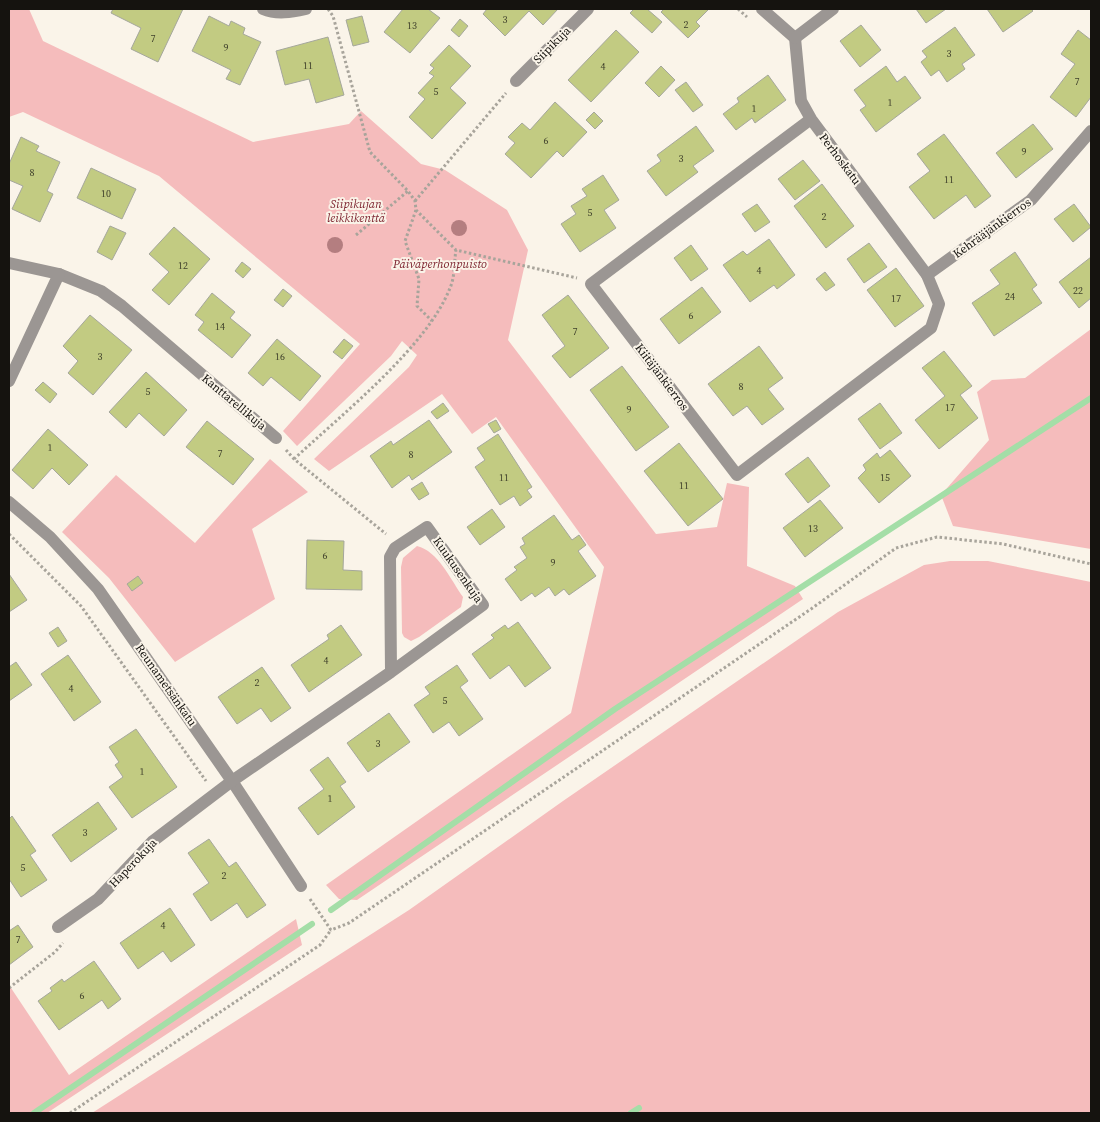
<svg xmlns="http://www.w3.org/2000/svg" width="1100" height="1122" viewBox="0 0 1100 1122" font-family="'Source Serif 4',serif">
<rect width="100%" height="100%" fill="#faf4e9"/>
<g fill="#f5bcbc">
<path d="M9,9H29L43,41L253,142L349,124L361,111L421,164L445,170L507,210L528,250L508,340L656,534L717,527L727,483L749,487L747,566L795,586L803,599L357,900L339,899L326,885L571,713L604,567L496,417L472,434L442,394L329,471L314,459L409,367L417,355L402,341L391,356L297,446L283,431L360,344L159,176L23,112L9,117Z"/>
<path d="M1091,329V549L953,526L941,495L989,440L977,392L992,380L1025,378Z"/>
<path d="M270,459L308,492L252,529L275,599L175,662L109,578L62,532L116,475L195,543Z"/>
<path d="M417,546C438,551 451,580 463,597L461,607L419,637L411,641L404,637L402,633L401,567L403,558Z"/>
<path d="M950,561H988L1091,582V1113H92L409,910L563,801L838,612L924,565Z"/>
<path d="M296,919L302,945L47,1113H9V985L69,1075Z"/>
</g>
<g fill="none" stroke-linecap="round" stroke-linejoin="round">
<g stroke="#a4dea7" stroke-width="6">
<path d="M331,910L615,709L1091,398"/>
<path d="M34,1113L312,924"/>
<path d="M631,1113L639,1108"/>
</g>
</g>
<g fill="#c2cb82" stroke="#a5a79c">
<path d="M113,9H183L158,62L131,49L141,28L111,13Z"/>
<path d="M403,9H428L440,18L410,53L384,32Z"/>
<path d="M487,9H558L543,25L529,11L505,36L483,14Z"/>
<path d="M634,9H647L662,22L652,33L630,13Z"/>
<path d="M664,9H709L696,22L700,26L688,38L661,12Z"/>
<path d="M916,9H946L926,23Z"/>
<path d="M987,9H1031L1033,11L1003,32Z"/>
<path d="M209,16L229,26L231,21L245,28L243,34L261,42L240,85L226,79L231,70L192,51Z"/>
<path d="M362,16L369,42L353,46L346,20Z"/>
<path d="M460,19L468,26L459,37L451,30Z"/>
<path d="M861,25L881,50L860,67L840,41Z"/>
<path d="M955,27L975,55L962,64L965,69L947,82L939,70L931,76L921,62L927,57L922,51Z"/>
<path d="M616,30L639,52L591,102L568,80Z"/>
<path d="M1078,30L1091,40V97L1076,117L1050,97L1075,64L1061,54Z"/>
<path d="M328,37L344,95L316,103L309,79L285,85L276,51Z"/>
<path d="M449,45L471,66L450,88L466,103L432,139L409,117L425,99L418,93L434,76L429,73L434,68L430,65Z"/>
<path d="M661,66L675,80L659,97L645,83Z"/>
<path d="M886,66L897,82L905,76L921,98L876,132L860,110L866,106L854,90Z"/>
<path d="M768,75L786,100L755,123L752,118L736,130L723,114L739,102L737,98Z"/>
<path d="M686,82L703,105L693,112L675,90Z"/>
<path d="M555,102L587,132L563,157L557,151L531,178L505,154L515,143L508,137L522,123L530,130Z"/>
<path d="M594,112L603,121L595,129L586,120Z"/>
<path d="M1033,124L1053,149L1016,178L996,153Z"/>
<path d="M696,126L714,151L693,166L698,172L666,196L647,171L661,161L657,155Z"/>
<path d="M944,134L991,196L975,208L966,195L934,219L909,187L930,171L917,154Z"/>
<path d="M21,137L39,146L36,151L60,162L47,191L53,194L40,222L12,209L23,186L9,180V164Z"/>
<path d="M803,160L820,181L795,200L778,179Z"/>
<path d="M91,168L136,189L122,219L77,198Z"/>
<path d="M603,175L619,200L604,210L616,228L580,252L561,224L576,214L571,206L587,196L582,189Z"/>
<path d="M822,184L854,226L826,248L794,206Z"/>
<path d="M757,204L770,222L755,232L742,214Z"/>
<path d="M1074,204L1091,227L1073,242L1054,219Z"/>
<path d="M110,226L126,233L112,260L97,252Z"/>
<path d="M174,227L210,259L169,305L152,290L169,272L149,254Z"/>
<path d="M769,239L795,275L777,289L774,285L750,302L723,265L743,251L747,255Z"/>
<path d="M869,243L887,267L864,283L847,259Z"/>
<path d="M691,245L708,269L691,281L674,258Z"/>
<path d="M1015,252L1037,285L1032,289L1042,303L994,336L972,303L1000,284L990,270Z"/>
<path d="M1091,257V298L1079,308L1059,282Z"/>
<path d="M242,262L251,269L243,278L235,271Z"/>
<path d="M896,268L924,306L895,327L867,290Z"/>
<path d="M825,272L835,285L826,291L816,279Z"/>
<path d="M702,287L721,312L679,344L660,319Z"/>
<path d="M283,289L292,296L283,307L274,300Z"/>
<path d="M212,293L235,312L230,318L251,335L232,358L198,330L204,322L195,315Z"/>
<path d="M568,295L609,348L570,378L552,356L565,346L542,315Z"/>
<path d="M90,315L132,350L93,395L68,373L78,361L63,346Z"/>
<path d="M277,339L321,376L300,401L271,377L263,386L248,373Z"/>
<path d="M344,339L353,346L342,359L333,352Z"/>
<path d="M759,346L783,378L768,389L784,409L762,425L747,406L733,416L708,384Z"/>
<path d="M944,351L972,386L960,395L978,418L939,449L915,420L945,396L922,368Z"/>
<path d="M622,366L669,427L636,451L590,390Z"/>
<path d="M146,372L187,410L164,436L139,413L126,428L109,412Z"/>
<path d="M43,382L57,394L50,403L35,390Z"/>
<path d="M443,403L449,411L437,419L431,412Z"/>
<path d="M880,403L902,433L880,449L858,419Z"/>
<path d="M429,420L452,452L412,480L409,475L392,488L370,456L391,441L393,445Z"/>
<path d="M496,420L501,429L494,433L488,424Z"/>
<path d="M207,421L254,459L233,485L186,447Z"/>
<path d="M48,429L88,465L69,485L52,468L33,489L12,470Z"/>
<path d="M498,434L532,487L527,490L532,497L520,506L514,496L500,505L475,467L485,460L477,448Z"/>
<path d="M679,443L723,499L688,526L644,471Z"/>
<path d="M890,450L911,476L879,503L858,478L866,470L863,465L877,453L880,458Z"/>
<path d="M808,457L830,486L808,503L785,474Z"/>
<path d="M422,482L429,494L419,500L411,489Z"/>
<path d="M820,500L843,528L805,557L783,528Z"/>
<path d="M492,509L505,527L480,545L467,527Z"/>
<path d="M554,515L572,540L579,535L586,545L578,551L596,576L569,595L564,589L555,596L549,587L535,597L532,593L521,601L505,579L517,570L514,567L527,558L520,547L525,544L522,538Z"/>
<path d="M307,540L344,541L343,570L362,571V590L306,589Z"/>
<path d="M9,574L27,600L9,612Z"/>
<path d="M138,576L143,583L132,591L127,584Z"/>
<path d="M518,622L551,668L525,687L509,665L490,679L472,654L494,638L491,635L505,625L508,629Z"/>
<path d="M341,625L362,655L309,692L291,665L329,639L327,635Z"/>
<path d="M58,627L67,641L58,647L49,633Z"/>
<path d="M68,655L101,702L74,721L41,674Z"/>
<path d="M16,662L32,685L9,701V667Z"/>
<path d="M457,665L468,681L460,687L483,719L459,736L449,722L433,733L414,705L430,694L425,687Z"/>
<path d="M262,667L291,708L271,722L261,708L237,724L218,697Z"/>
<path d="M389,713L410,742L368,772L347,743Z"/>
<path d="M136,729L177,787L132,818L109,787L123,777L115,765L119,762L109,747Z"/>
<path d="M328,757L346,782L340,786L355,807L318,835L298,808L324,789L310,770Z"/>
<path d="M98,802L117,829L71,862L52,835Z"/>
<path d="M12,816L36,851L30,855L47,880L21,897L9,879V819Z"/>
<path d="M209,839L229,867L236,862L266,905L247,918L237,903L211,921L193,894L209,883L188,853Z"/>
<path d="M170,908L195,945L171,962L163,951L138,969L120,943Z"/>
<path d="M18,925L33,947L9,965V931Z"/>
<path d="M94,961L121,999L108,1009L102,1000L59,1030L38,1001L52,991L50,988L62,979L64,982Z"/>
</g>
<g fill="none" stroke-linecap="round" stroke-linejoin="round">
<g stroke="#a8a49b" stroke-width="3" stroke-dasharray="2.5 2.5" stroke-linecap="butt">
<path d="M328,9L333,16L370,152L408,191L415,201L416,210L456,250L577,278"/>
<path d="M738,9L747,17"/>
<path d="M415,201L506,93"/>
<path d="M416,210L405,241L419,279L417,306L432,321"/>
<path d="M356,235L408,191"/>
<path d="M286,450L294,459L386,534"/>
<path d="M294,459C341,415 427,347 450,288C455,277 454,262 456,250"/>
<path d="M9,534L81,606L206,781"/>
<path d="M310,899L331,930L349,923L811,609L896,548L937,537L1003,544L1091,564"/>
<path d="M9,988L55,952L63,943"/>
<path d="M70,1113L320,945L331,930"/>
</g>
<g stroke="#9b9693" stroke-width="12">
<path d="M263,9C277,15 292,12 306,9"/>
<path d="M762,9L795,38L801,101L811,119L927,275L939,304L931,328L737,475L591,284L811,119"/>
<path d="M795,38L833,9"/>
<path d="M516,81L588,9"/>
<path d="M59,274L101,291L122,306L276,438"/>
<path d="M927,275L1031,200L1091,131"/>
<path d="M9,381L59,274L9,263"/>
<path d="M9,502L50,537L98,589L232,781L301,886"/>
<path d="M58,927L98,899L153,841L232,781L391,672L483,605L427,527L395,548L390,557L391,672"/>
</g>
</g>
<g fill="#b47e80">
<circle cx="459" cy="228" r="8"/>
<circle cx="335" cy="245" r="8"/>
</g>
<g text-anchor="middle" stroke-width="4" stroke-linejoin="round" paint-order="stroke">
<g font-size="10" fill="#40412c">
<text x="505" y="23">3</text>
<text x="686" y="28">2</text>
<text x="412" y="29">13</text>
<text x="153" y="42">7</text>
<text x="226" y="51">9</text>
<text x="949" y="57">3</text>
<text x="308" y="69">11</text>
<text x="603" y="70">4</text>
<text x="1077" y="85">7</text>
<text x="436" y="95">5</text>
<text x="890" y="106">1</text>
<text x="754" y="112">1</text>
<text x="546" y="144">6</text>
<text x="1024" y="155">9</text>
<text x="681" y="162">3</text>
<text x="32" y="176">8</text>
<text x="949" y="183">11</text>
<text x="106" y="197">10</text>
<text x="590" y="216">5</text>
<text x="824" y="220">2</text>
<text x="183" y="269">12</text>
<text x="759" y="274">4</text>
<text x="1078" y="294">22</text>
<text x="1010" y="300">24</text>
<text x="896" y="302">17</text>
<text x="691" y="319">6</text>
<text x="220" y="330">14</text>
<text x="575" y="335">7</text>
<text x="100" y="360">3</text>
<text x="280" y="360">16</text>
<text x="741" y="390">8</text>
<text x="148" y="395">5</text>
<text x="950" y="411">17</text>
<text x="629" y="413">9</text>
<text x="50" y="451">1</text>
<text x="220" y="457">7</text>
<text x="411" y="458">8</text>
<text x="504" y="481">11</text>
<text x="885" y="481">15</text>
<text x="684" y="489">11</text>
<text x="813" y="532">13</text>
<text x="325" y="559">6</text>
<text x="553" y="566">9</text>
<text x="326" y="664">4</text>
<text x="257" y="686">2</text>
<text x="71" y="692">4</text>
<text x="445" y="704">5</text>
<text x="378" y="747">3</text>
<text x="142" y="775">1</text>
<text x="330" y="802">1</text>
<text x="85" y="836">3</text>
<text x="23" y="871">5</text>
<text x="224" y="879">2</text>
<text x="163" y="929">4</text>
<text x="18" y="943">7</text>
<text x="82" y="999">6</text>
</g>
<g font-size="12" fill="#15130f" stroke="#faf4e9">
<text transform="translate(552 45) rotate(-45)" y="4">Siipikuja</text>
<text transform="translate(840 159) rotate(53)" y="4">Perhoskatu</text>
<text transform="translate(992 228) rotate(-36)" y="4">Kehrääjänkierros</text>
<text transform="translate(662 377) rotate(53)" y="4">Kiitäjänkierros</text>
<text transform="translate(234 402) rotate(40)" y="4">Kanttarellikuja</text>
<text transform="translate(458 570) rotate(55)" y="4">Kuukusenkuja</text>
<text transform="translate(166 685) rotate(55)" y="4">Reunametsänkatu</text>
<text transform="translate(133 863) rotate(-46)" y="4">Haperokuja</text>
</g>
<g font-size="12" font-style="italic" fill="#7a1e2a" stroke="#faf4e9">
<text x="356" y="208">Siipikujan<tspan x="356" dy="14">leikkikenttä</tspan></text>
<text x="440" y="268">Päiväperhonpuisto</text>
</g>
</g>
<rect width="1100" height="1122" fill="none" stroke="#15130f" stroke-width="20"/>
</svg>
